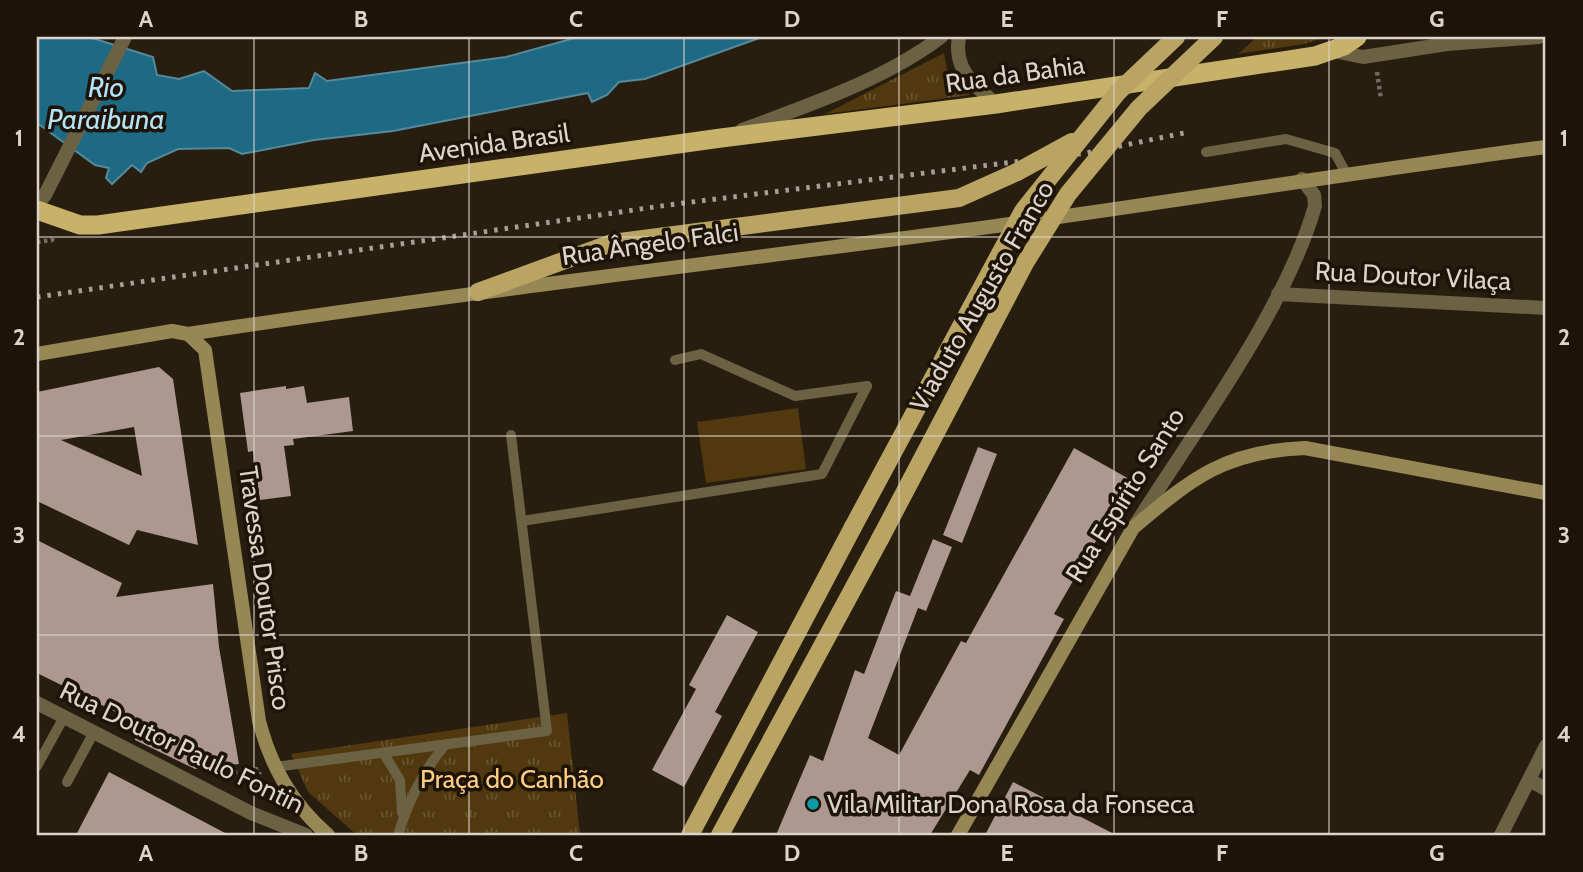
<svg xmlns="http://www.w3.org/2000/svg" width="1583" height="872" viewBox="0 0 1583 872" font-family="Cabin,sans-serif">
<defs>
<pattern id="grass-tufts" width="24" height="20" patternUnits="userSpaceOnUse" patternTransform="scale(1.75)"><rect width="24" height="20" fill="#51380e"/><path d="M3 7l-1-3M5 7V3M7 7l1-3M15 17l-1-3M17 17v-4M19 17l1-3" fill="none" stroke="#695430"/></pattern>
</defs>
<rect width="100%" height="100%" fill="#271e10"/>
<g fill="url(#grass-tufts)">
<path d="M1257,37H1326L1304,44L1238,54Z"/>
<path d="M944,53L947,70L970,95L825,114Z"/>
<path d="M567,713L580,835H357L308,792L291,754Z"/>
</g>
<path fill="#51380e" d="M798,408L806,469L706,483L697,422Z"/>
<path fill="#1e6984" stroke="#568999" stroke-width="2" d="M37,37H89L153,57L157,75L179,79L204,71L232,91L309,88L315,73L327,81L506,57L578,37H762L645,79L619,82L607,95L592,102L588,93L393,131L314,140L242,154L229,148L178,149L147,163L141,172L132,165L112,184L106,178L109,168L95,165L37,123Z"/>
<g fill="#ac988e" fill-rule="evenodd">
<path d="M159,367L173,379L198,545L137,530L129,545L37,501V392ZM134,427L142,476L61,440Z"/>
<path d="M286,386V389L304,386L307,403L349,397L353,431L293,439L294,445L284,446L291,496L260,500L253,451L248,452L240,393Z"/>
<path d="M978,447L997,454L962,543L943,535Z"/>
<path d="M1074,448L1131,480L1054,614L1064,619L979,775L970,770L930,835H776L810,755L823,761L855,670L864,674L896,591L910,596L933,539L952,547L926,611L918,608L868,738L899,755L961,641L966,643Z"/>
<path d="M37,540L122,583L116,597L213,584L219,647L239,764L195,769L135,740L134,721L37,673Z"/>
<path d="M727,615L758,632L715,712L722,716L684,787L652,770L696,689L689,685Z"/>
<path d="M109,772L229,835H76Z"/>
<path d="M1013,782L1116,835H985Z"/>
</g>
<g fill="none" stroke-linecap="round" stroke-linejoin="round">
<g stroke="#746c60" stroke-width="4.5" stroke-dasharray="3.5 3.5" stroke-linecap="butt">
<path d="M1377,72L1381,99"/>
<path d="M37,242L52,240L54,235"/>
<path d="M213,774L260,769"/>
<path d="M251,793L260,772"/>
</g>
<g stroke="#6b6143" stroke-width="10">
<path d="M1206,152L1286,139L1335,153L1346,173"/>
<path d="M675,360L701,354L795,396L867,386"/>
<path d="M522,521L822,474L867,386"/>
<path d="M384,754L400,780L402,813"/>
<path d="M37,766L64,717"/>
<path d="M275,767L547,731L511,435"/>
<path d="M67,782L94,732"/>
<path d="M398,835C409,800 422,772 446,744"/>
</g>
<g stroke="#6b6143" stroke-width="14">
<path d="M1329,50L1363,57L1447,44L1539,37"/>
<path d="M1278,294L1546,308"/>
<path d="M1136,524C1195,430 1285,311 1315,206L1314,195L1302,179"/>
<path d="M37,703L251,813L306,835"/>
<path d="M1529,780L1546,789"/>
</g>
<g stroke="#6b6143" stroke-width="14">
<path d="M959,37C953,69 974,85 996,104"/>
<path d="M742,130C809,105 884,80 941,37"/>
<path d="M37,204L45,195L125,37"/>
<path d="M1501,835L1546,746"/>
</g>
<g stroke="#978755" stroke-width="14">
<path d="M188,334L205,350L259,721C271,767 292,804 328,835"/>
<path d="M37,354L172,331L188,334C447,295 707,264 966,230C1160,204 1353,172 1546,147"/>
<path d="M958,835L1133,528C1192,478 1225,451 1305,448L1546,493"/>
</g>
<g stroke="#b9a463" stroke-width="18">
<path d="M478,292L612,243L959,198L1017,172"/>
<path d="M690,835L853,527"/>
<path d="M720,835L880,539"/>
</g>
<path stroke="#c8b169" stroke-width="19" d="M37,210L80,225H98L721,138L996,104L1315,56L1344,46L1357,37"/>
<path stroke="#a69f95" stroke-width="5" stroke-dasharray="3.5 7" stroke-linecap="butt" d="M37,297L668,205L1086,153L1189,132"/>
<g stroke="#b9a463" stroke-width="18">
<path d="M1017,172L1072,142"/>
<path d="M853,527L1023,211L1118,92L1176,37"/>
<path d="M880,539L1025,263L1068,194L1139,108L1214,37"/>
</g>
</g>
<path fill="none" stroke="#dad4cb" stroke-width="2" stroke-opacity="0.55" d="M254,37V835M469,37V835M684,37V835M899,37V835M1114,37V835M1329,37V835M37,237H1546M37,436H1546M37,635H1546"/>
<circle fill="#0f9aa8" stroke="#1d1407" stroke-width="2.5" cx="813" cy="804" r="7"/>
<g text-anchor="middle" stroke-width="7" stroke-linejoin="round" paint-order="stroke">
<g font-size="26" fill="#dad4cb" stroke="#1d1407">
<text transform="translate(1015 74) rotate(-8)" y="9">Rua da Bahia</text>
<text transform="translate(494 143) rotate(-8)" y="9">Avenida Brasil</text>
<text transform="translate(650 244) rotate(-8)" y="9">Rua Ângelo Falci</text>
<text transform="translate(1413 276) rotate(3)" y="9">Rua Doutor Vilaça</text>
<text transform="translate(982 296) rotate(-60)" y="9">Viaduto Augusto Franco</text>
<text transform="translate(1125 495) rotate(-58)" y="9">Rua Espírito Santo</text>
<text transform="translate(265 588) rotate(82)" y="9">Travessa Doutor Prisco</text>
<text transform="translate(182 747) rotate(26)" y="9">Rua Doutor Paulo Fontin</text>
</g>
<g font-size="26" fill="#ffce84" stroke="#1d1407">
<text x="512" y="788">Praça do Canhão</text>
</g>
<g font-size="26" fill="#dad4cb" stroke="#1d1407" text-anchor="start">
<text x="827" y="813">Vila Militar Dona Rosa da Fonseca</text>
</g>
<g font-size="28" font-style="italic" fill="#b6e2f6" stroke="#1d1407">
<text x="106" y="97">Rio<tspan x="106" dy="32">Paraibuna</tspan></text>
</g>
</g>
<rect width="1583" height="872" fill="none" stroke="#1d1407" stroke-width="77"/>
<rect x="38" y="38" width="1506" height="796" fill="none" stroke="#dad4cb" stroke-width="2.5"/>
<g font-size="23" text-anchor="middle" font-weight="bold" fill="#dad4cb">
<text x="146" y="27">A</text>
<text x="361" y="27">B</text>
<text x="576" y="27">C</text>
<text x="792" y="27">D</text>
<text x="1007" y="27">E</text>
<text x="1222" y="27">F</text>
<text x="1437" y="27">G</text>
<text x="19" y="146">1</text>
<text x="1564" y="146">1</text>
<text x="19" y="345">2</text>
<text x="1564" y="345">2</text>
<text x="19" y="543">3</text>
<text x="1564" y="543">3</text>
<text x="19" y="742">4</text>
<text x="1564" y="742">4</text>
<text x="146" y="861">A</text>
<text x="361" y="861">B</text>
<text x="576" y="861">C</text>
<text x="792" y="861">D</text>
<text x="1007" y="861">E</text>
<text x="1222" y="861">F</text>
<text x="1437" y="861">G</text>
</g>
</svg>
